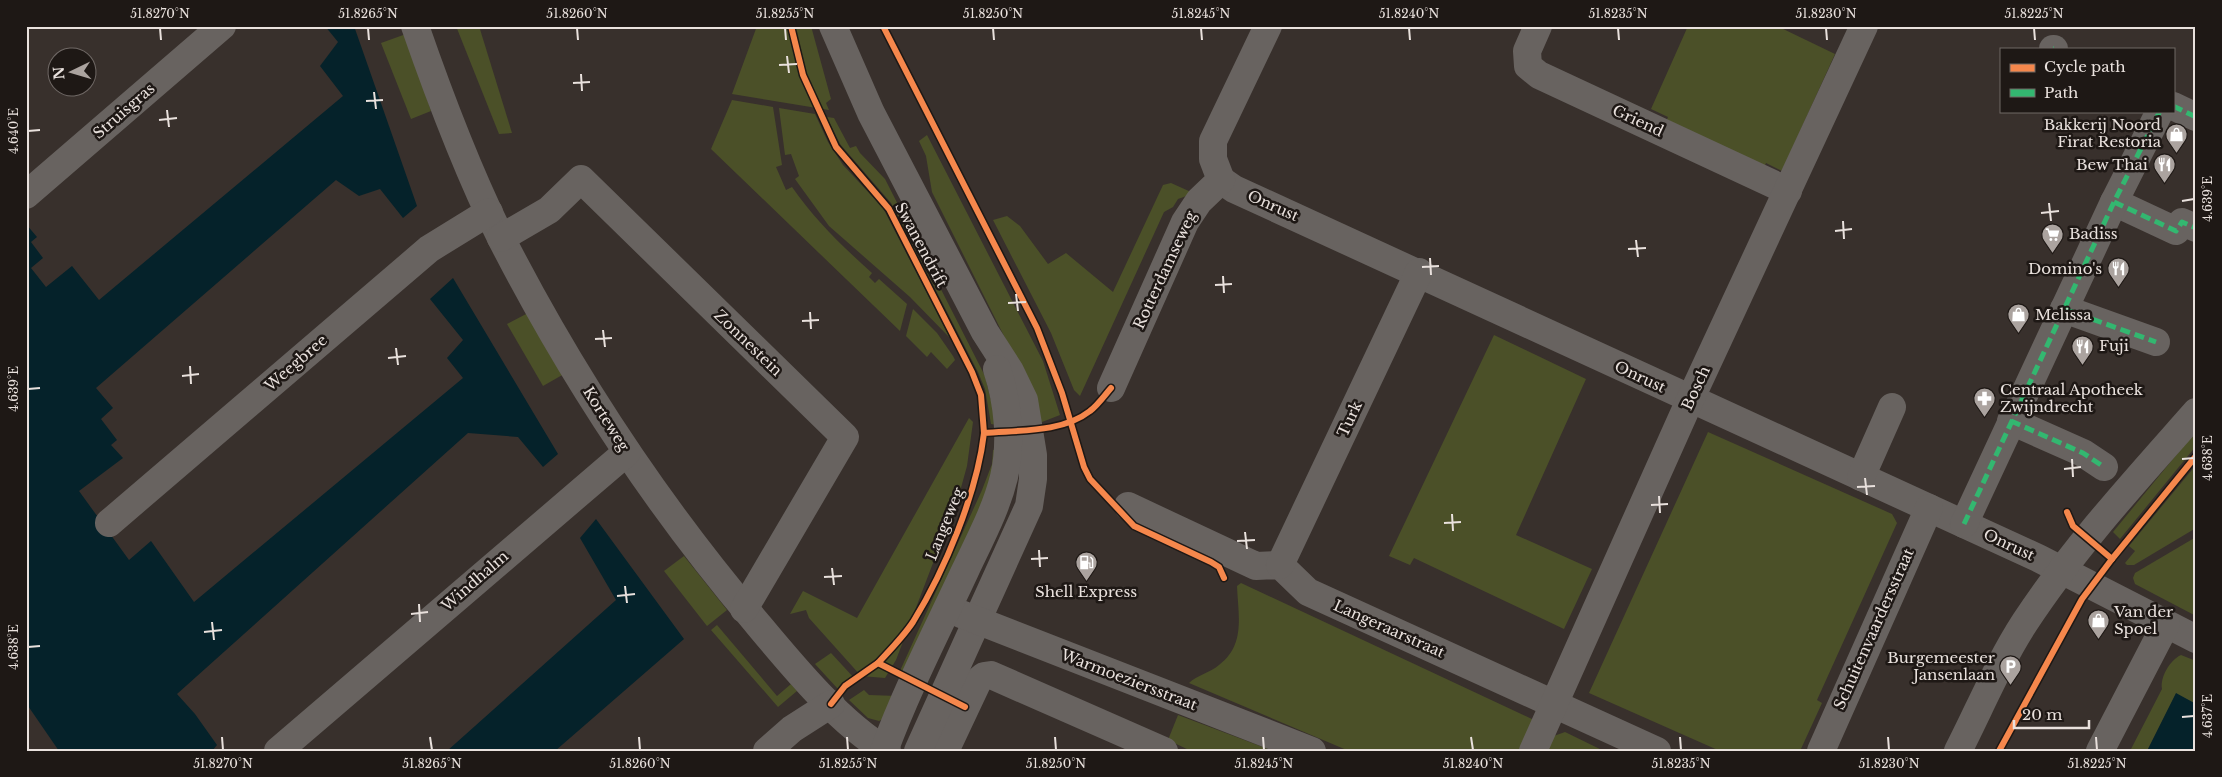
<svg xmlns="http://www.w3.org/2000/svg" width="2222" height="777" viewBox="0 0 2222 777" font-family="'Libre Baskerville',serif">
<rect width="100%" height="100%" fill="#38302c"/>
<g fill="#4b5028">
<path d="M456,26H479L512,133L499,134Z"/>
<path d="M757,26H811L831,99L826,103L829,110L732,94Z"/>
<path d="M1688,26H1777L1835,54L1782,171L1766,163L1762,172L1662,131L1668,117L1651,109Z"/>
<path d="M406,34L431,111L411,119L381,43Z"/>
<path d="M732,100L773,107L782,165L776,167L786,190L792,187C815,220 842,246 872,273L869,277L875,283L879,279L907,304L900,331L711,149Z"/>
<path d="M779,108L815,114L828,142L843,165L883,208L950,338L910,297L829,226L795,179L799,176L791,154L785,155Z"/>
<path d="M827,117L834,118L850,148L856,146L860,153L885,179L985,376L997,425L991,424L985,389L978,372L891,203L840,144Z"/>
<path d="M927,135L1043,361L1060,415L1037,424L1010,348L932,192L926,156L919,141Z"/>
<path d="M1171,183L1191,192L1192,194L1178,199L1173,207L1164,212L1080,396L1074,390L1051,333L993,220L1007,216L1020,226L1048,264L1066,253L1113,292L1163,185Z"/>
<path d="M913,309L937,333L953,356L955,360L947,369L931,352L927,357L906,336Z"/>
<path d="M528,313L564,374L543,386L507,324Z"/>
<path d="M1494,335L1586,379L1516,535L1592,569L1564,629L1414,558L1410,565L1389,556Z"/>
<path d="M969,418L973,422L967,466L959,495L896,660L885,678L861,676L809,618L806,610L790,614L803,591L857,618Z"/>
<path d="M2196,431V446L2120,539L2113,532Z"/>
<path d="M1708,432L1892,514L1897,523L1817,700L1822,703L1800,751H1720L1589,693Z"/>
<path d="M1000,449L999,464L905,679L899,676V673L982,490L992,464L993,450Z"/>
<path d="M2196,465V528L2134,565H2127L2125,563L2135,551L2129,546Z"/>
<path d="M2196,537V616L2135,584L2133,578L2135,573Z"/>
<path d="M684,556L727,610L707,626L664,571Z"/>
<path d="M1241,583L1534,720L1524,751H1349L1189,683C1197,675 1210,673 1219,665C1246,645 1238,614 1237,586Z"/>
<path d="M717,625L777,696L791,684L797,691L778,707L711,630Z"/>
<path d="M831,653L855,679L838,689L815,664Z"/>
<path d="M2181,655L2196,661V704L2176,694L2147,751H2130L2162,689C2160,677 2170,660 2181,655Z"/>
<path d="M864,690L869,695L897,696L892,715L879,721L868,718L849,700Z"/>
<path d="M1178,715L1273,751H1191L1168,740Z"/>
<path d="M1565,732L1604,751H1544L1551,737Z"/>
</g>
<g fill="#05222a">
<path d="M325,26H354L417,206L403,218L380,189L359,196L336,180L96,388L113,408L101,419L117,440L111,445L123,458L79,491L129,560L151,541L194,602L463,378L447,358L463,340L430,299L453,278L558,454L543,467L518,437L468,433L177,694L195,714L217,745L212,751H59L26,703V224L37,237L31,242L43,258L31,268L46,287L72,266L99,300L343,96L320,66L338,42Z"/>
<path d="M596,519L684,639L555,751H447L616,600L580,538Z"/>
<path d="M2176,693L2196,704V751H2147Z"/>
</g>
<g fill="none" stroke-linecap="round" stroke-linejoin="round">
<g stroke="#686360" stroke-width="28">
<path d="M415,26C440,98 467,170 501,238C571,375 657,505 756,622C791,664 840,724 887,751"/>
<path d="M1538,26L1527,51L1528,66L1539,75L1788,191"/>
<path d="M2053,49H2054"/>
<path d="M2173,106L2196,117"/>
<path d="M1221,180L1234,189L2038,558L2196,639"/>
<path d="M26,195L222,26"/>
<path d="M2114,202L2176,231L2182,222L2196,228"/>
<path d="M501,238L549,210L581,179L845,437L744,609"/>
<path d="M2064,309L2156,342"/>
<path d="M1111,388L1185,222L1199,201L1221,180L1213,159V141L1268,26"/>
<path d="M2011,421L2083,453L2104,467"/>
<path d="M1861,477L1892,407"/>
<path d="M1128,506L1256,566L1280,565L1308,592L1657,751"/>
<path d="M109,523L429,249L489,212"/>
<path d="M1964,524L2114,202L2160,111"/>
<path d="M1280,565L1419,272"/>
<path d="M278,751L627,452"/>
<path d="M767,751L792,729L831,704"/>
<path d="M945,751L978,681L984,676L991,675L1164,751"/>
<path d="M1533,751L1690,400L1864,26"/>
<path d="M1821,751L1929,508"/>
<path d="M2100,751L2166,624"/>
</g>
<g stroke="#686360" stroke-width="28">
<path d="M833,26L871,113L985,332L1010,371L1024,400L1033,455V479L1029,506L918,751"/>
<path d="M961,614L1312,751"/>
<path d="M884,751C907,689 937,631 965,571C979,541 996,510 1004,477C1012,442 1008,402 997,369"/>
<path d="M1958,751C1980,708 1999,662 2025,622C2075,546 2136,480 2196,412"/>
</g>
<g stroke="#33b770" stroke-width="5" stroke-dasharray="10 5" stroke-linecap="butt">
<path d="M2053,49H2054"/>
<path d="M2173,106L2196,117"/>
<path d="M2114,202L2176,231L2182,222L2196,228"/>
<path d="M2064,309L2156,342"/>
<path d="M2011,421L2083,453L2104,467"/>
<path d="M1964,524L2114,202L2160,111"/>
</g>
<defs>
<g id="cycleway">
<path d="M791,26L803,75L836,147L889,209L972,372L981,395L984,433"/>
<path d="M883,26L1037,328L1062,393L1084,467L1090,479L1134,526L1211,562L1219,567L1224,578"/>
<path d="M2067,512L2073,526L2112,559"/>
<path d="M878,663C890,650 903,637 913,622C945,570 977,493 984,433C1018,430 1062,433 1090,411C1098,405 1104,396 1111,388"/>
<path d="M831,704L845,686L878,663L965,707"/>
<path d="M1999,751L2082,599L2112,559L2196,456"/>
</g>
</defs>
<use href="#cycleway" stroke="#1e1815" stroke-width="9"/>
<use href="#cycleway" stroke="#f5874c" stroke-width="6"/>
</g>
<path fill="none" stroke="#e9e1dd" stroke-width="2" d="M160,28L161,40M368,28L369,40M577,28L578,40M785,28L786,40M993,28L994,40M1201,28L1202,40M1409,28L1410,40M1618,28L1619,40M1826,28L1827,40M2034,28L2035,40M787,56L789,73M779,65L797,64M581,74L582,91M573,83L590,82M374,92L376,109M366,101L383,100M167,110L169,127M159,120L177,118M28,131L40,130M2182,201L2194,199M2049,203L2051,221M2041,213L2059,211M1843,221L1844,239M1835,231L1852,229M1636,240L1638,257M1628,249L1646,248M1430,258L1431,275M1422,267L1439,266M1223,276L1224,293M1215,285L1232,284M1016,294L1018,311M1008,303L1026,302M810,312L811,329M802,321L819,320M603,330L605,347M595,339L612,338M396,348L398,365M388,358L406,356M190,366L191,384M182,376L199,374M28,389L40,388M2072,459L2073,477M2182,459L2194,458M2064,469L2081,467M1865,478L1867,495M1857,487L1875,486M1659,496L1660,513M1651,505L1668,504M1452,514L1453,531M1444,523L1461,522M1245,532L1247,549M1237,541L1255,540M1039,550L1040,567M1031,559L1048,558M832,568L834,585M824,577L842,576M625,586L627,603M617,596L635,594M419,604L420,622M411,614L428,612M212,622L214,640M204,632L222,630M28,647L40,646M2182,717L2194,716M222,737L223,750M430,737L432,750M639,737L640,750M847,737L848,750M1055,737L1056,750M1263,737L1264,750M1471,737L1473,750M1680,737L1681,750M1888,737L1889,750M2096,737L2097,750"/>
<defs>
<symbol id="shop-pin" viewBox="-11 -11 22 30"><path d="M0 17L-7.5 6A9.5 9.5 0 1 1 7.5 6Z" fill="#aba39f" stroke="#1e1815"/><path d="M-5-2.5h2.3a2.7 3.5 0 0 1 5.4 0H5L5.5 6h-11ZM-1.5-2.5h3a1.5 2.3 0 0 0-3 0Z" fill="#fff"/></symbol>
<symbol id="restaurant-pin" viewBox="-11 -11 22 30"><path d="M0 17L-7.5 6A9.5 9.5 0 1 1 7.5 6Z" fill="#aba39f" stroke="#1e1815"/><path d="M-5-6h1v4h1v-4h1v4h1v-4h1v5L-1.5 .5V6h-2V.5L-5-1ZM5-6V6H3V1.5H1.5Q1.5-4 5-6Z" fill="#fff"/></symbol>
<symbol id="supermarket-pin" viewBox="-11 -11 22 30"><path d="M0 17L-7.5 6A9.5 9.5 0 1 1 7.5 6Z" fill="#aba39f" stroke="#1e1815"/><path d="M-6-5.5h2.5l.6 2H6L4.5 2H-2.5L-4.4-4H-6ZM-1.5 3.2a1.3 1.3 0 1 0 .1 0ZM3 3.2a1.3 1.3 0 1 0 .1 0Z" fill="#fff"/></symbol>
<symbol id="pharmacy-pin" viewBox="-11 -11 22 30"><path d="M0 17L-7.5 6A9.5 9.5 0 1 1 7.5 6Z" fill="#aba39f" stroke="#1e1815"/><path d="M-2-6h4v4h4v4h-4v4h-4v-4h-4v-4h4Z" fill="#fff"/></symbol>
<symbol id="fuel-pin" viewBox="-11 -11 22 30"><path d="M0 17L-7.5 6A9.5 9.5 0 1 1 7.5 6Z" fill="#aba39f" stroke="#1e1815"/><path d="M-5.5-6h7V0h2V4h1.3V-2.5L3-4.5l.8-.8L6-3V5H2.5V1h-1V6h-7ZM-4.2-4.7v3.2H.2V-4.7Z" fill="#fff"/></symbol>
<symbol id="parking-pin" viewBox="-11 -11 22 30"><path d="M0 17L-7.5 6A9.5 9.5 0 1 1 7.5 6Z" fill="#aba39f" stroke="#1e1815"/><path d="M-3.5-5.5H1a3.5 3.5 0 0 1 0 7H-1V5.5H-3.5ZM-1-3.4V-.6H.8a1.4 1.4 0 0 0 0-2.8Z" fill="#fff"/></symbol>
</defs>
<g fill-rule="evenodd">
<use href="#shop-pin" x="2164" y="122" width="25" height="34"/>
<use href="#restaurant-pin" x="2152" y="152" width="25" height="34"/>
<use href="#supermarket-pin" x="2040" y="222" width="25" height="34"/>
<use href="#restaurant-pin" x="2106" y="256" width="25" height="34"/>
<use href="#shop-pin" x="2006" y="302" width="25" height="34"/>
<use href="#restaurant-pin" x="2070" y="334" width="25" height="34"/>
<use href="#pharmacy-pin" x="1972" y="386" width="25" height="34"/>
<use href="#fuel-pin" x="1074" y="550" width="25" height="34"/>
<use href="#shop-pin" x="2086" y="608" width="25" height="34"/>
<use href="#parking-pin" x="1998" y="654" width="25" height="34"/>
</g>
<g text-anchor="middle" stroke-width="5" stroke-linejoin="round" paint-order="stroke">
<g font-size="15" fill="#e9e1dd" stroke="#1e1815">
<text transform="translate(124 111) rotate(-41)" y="5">Struisgras</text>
<text transform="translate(1638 121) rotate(25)" y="5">Griend</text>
<text transform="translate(1273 206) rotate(24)" y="5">Onrust</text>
<text transform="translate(921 245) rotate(62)" y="5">Swanendrift</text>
<text transform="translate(1165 270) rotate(-65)" y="5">Rotterdamseweg</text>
<text transform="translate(748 343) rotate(44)" y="5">Zonnestein</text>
<text transform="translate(296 363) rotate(-41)" y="5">Weegbree</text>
<text transform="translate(1640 377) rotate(25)" y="5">Onrust</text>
<text transform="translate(1696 388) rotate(-65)" y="5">Bosch</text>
<text transform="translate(606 419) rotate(58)" y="5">Korteweg</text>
<text transform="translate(1350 419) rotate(-65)" y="5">Turk</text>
<text transform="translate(945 524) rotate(-68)" y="5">Langeweg</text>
<text transform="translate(2009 545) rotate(25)" y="5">Onrust</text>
<text transform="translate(475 581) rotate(-41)" y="5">Windhalm</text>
<text transform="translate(1389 629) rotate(24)" y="5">Langeraarstraat</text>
<text transform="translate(1874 629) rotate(-66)" y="5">Schuitenvaardersstraat</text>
<text transform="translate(1129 680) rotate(21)" y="5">Warmoeziersstraat</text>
</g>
<g font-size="15" fill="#e9e1dd" stroke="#1e1815" text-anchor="start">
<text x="2161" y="130" text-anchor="end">Bakkerij Noord<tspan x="2161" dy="17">Firat Restoria</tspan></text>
<text x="2148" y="170" text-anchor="end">Bew Thai</text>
<text x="2069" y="239">Badiss</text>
<text x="2102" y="274" text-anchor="end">Domino's</text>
<text x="2035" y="320">Melissa</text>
<text x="2099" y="351">Fuji</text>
<text x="2000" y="395">Centraal Apotheek<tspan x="2000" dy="17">Zwijndrecht</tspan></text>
<text x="1086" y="597" text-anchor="middle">Shell Express</text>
<text x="2114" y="617">Van der<tspan x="2114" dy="17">Spoel</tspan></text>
<text x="1995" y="663" text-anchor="end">Burgemeester<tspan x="1995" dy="17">Jansenlaan</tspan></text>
</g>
</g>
<rect width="2222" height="777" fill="none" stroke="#1e1815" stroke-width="55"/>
<rect x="2000" y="48" width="175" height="65" fill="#1e1815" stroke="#6f6865"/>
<rect x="2010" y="64" width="25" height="8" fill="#f5874c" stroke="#6f6865"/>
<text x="2044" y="72" font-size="15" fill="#e9e1dd">Cycle path</text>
<rect x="2010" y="89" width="25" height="8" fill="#33b770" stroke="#6f6865"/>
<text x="2044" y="98" font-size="15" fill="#e9e1dd">Path</text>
<g transform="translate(72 72) rotate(265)"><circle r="24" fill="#1e1815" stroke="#6f6865"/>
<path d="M0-4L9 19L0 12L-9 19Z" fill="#aba39f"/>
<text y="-8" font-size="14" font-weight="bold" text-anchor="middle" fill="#e9e1dd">N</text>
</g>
<path d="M2014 720v8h75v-8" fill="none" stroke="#e9e1dd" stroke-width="2.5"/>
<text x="2022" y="720" font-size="15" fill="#e9e1dd" stroke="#1e1815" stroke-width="4" paint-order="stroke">20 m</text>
<rect x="28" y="28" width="2166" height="722" fill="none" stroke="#e9e1dd" stroke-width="2"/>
<g font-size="12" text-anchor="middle" fill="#e9e1dd">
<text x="160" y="18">51.8270°N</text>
<text x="368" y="18">51.8265°N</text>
<text x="577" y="18">51.8260°N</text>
<text x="785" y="18">51.8255°N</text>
<text x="993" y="18">51.8250°N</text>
<text x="1201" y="18">51.8245°N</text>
<text x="1409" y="18">51.8240°N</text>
<text x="1618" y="18">51.8235°N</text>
<text x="1826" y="18">51.8230°N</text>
<text x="2034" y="18">51.8225°N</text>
<text transform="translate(14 131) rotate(-90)" y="4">4.640°E</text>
<text transform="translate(2208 199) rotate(-90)" y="4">4.639°E</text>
<text transform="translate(14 389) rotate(-90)" y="4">4.639°E</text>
<text transform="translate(2208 458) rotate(-90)" y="4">4.638°E</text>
<text transform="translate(14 647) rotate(-90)" y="4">4.638°E</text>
<text transform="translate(2208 716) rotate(-90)" y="4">4.637°E</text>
<text x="223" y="768">51.8270°N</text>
<text x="432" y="768">51.8265°N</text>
<text x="640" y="768">51.8260°N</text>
<text x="848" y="768">51.8255°N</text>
<text x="1056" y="768">51.8250°N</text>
<text x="1264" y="768">51.8245°N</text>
<text x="1473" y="768">51.8240°N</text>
<text x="1681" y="768">51.8235°N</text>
<text x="1889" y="768">51.8230°N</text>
<text x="2097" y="768">51.8225°N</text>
</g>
</svg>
